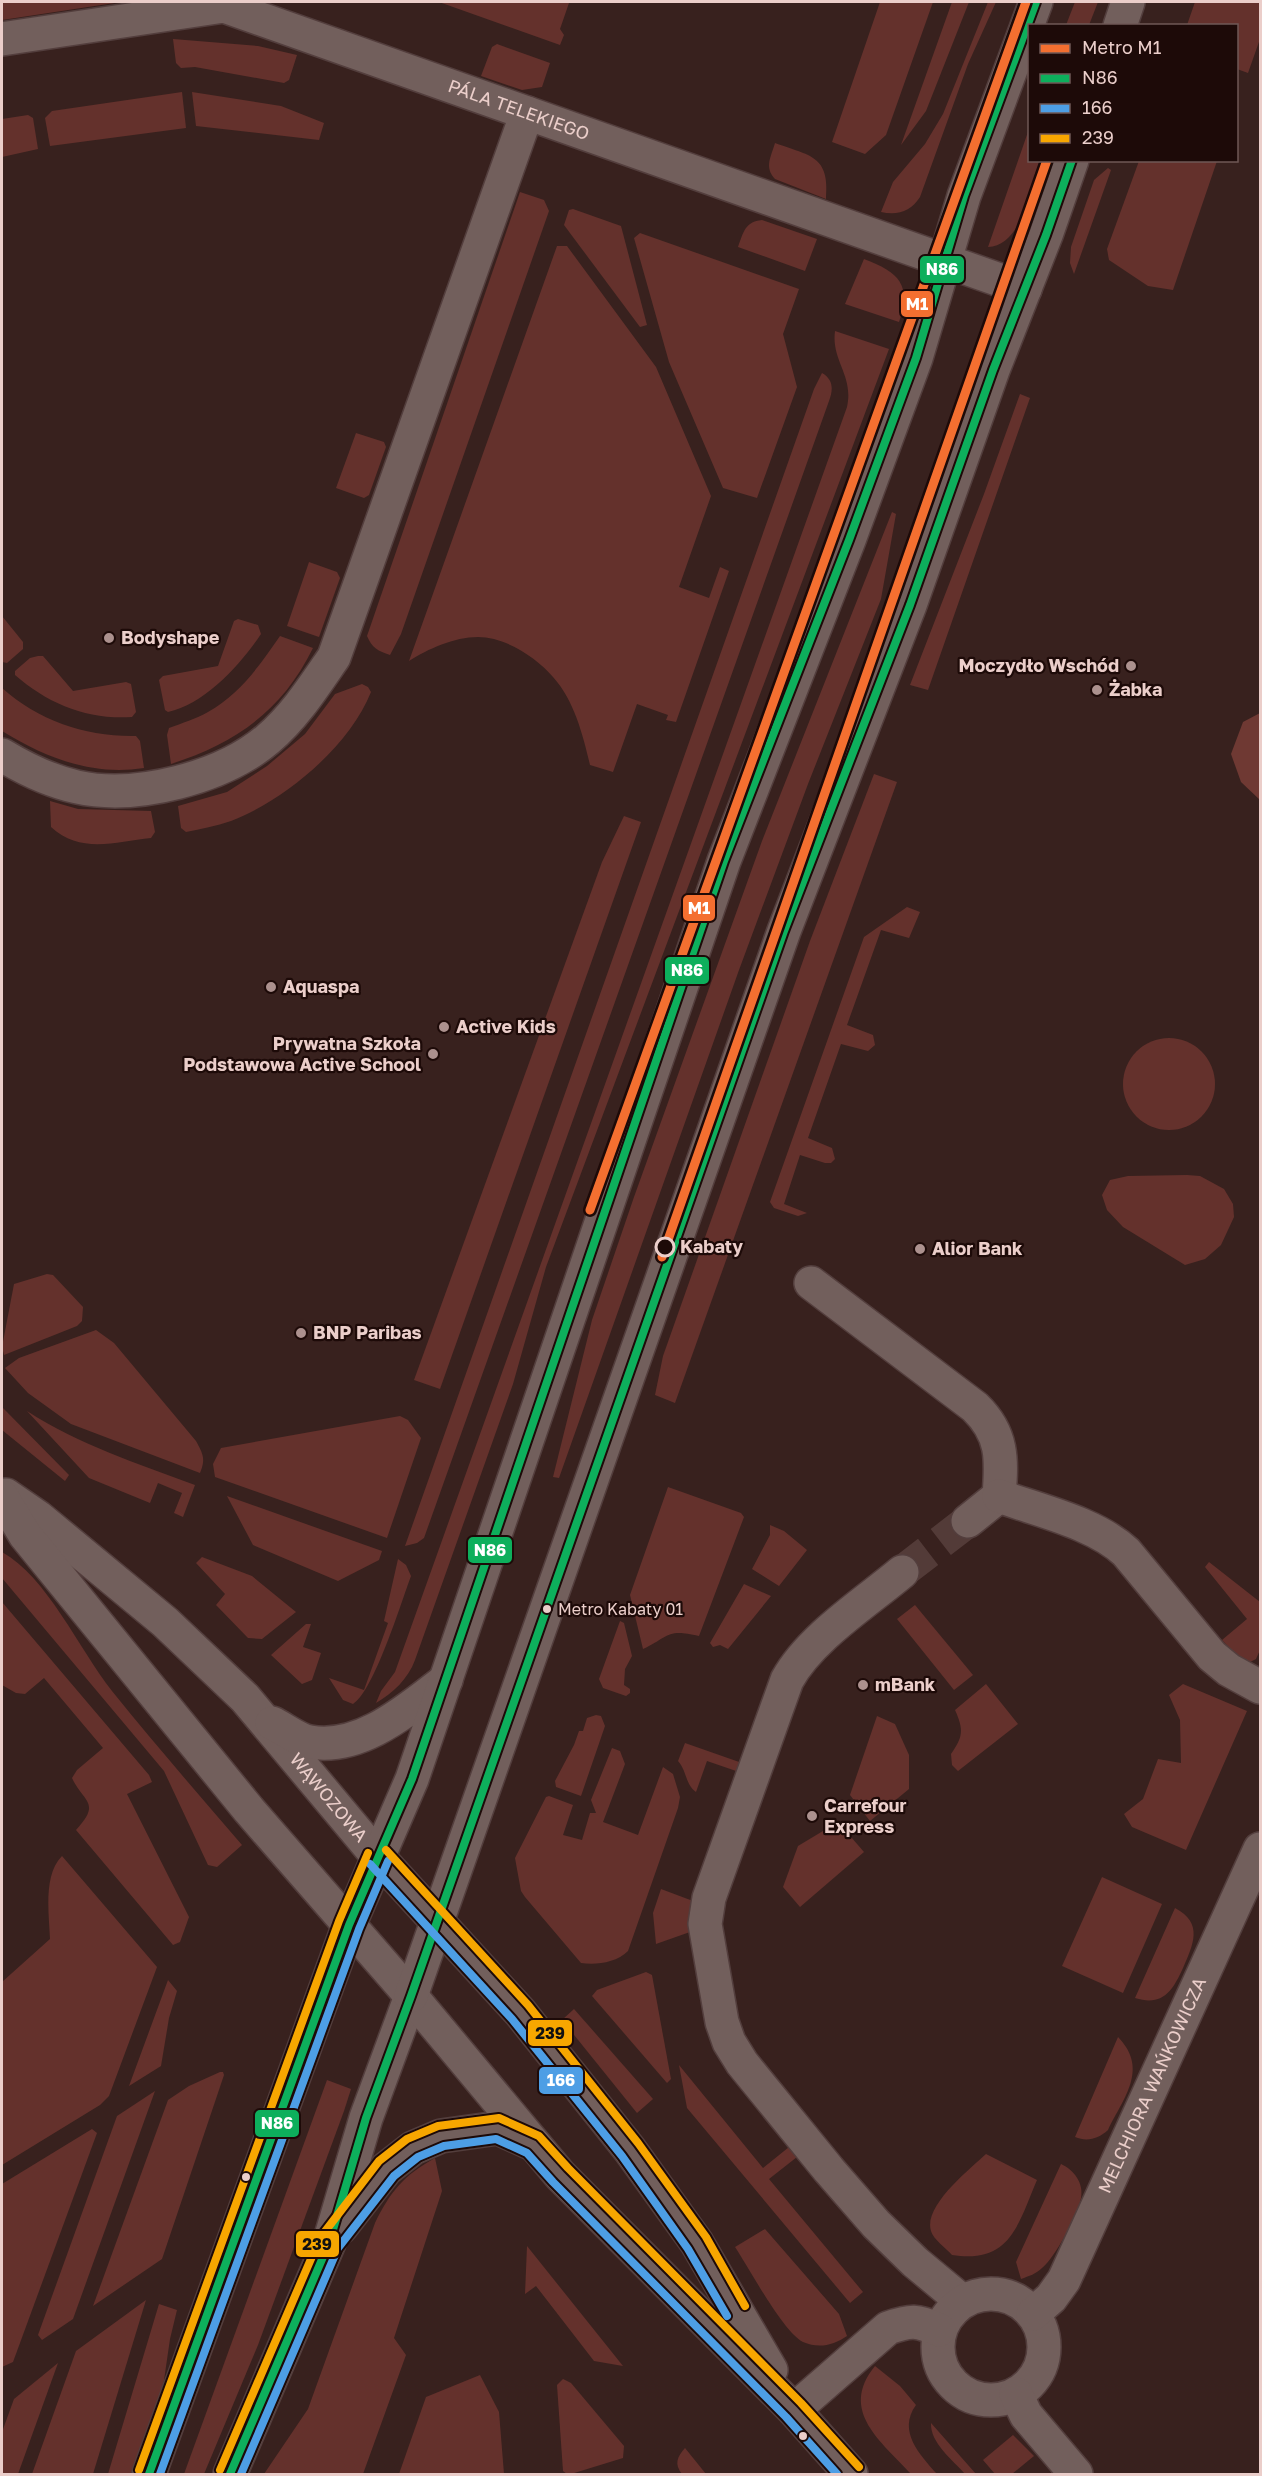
<svg xmlns="http://www.w3.org/2000/svg" width="1262" height="2476" viewBox="0 0 1262 2476" font-family="'Golos Text',sans-serif">
<rect width="100%" height="100%" fill="#38211e"/>
<g fill="#64312c">
<path d="M2,2H121L2,20Z"/>
<path d="M439,2H564L569,3L560,29L564,35L560,45Z"/>
<path d="M880,2H933L886,135L865,154L832,142Z"/>
<path d="M952,2H969L926,111L901,145Z"/>
<path d="M988,2H996L968,64L920,197C911,211 898,216 881,212L893,182L925,144L943,114Z"/>
<path d="M1075,2H1098L1089,25H1066Z"/>
<path d="M1195,2H1260V39L1248,73L1237,69L1236,26L1187,25Z"/>
<path d="M173,39L258,46L297,55L289,80L284,83L195,67L181,68L176,63Z"/>
<path d="M497,44L550,63L542,87L522,90L481,76L492,47Z"/>
<path d="M182,92L186,128L50,146L45,118L52,111Z"/>
<path d="M192,92L281,106L324,123L319,140L196,126Z"/>
<path d="M28,115L33,118L38,149L2,157V119Z"/>
<path d="M1029,129L1030,160L1042,161C1033,186 1021,247 988,247Z"/>
<path d="M775,143C810,156 830,155 826,199L775,179C764,167 771,157 775,143Z"/>
<path d="M1139,161H1217L1173,290L1148,286L1109,260L1107,249Z"/>
<path d="M1108,168L1111,170L1074,274L1070,263L1071,247L1094,180Z"/>
<path d="M520,192L544,200L549,211L401,634L390,655C378,651 372,648 367,636Z"/>
<path d="M573,209L621,226L647,325L640,327L564,225L569,210Z"/>
<path d="M762,220L817,239L805,271L738,247C744,231 745,222 762,220Z"/>
<path d="M640,233L799,289L783,334L797,387L757,498L723,488L669,362L634,238Z"/>
<path d="M557,246H567L656,367L711,496L679,587L709,598L720,567L729,571L676,722L666,720L668,715L637,704L613,772L590,765C583,735 574,700 553,677C536,657 505,637 478,637C454,637 428,649 409,661Z"/>
<path d="M864,259C899,272 912,285 899,322L845,304Z"/>
<path d="M835,331L889,349L546,1267L513,1384L415,1660C408,1679 393,1693 376,1703L381,1691L395,1672L847,407C854,375 831,361 835,331Z"/>
<path d="M822,373C834,380 833,390 829,401L424,1538L417,1543L405,1546L814,389Z"/>
<path d="M1020,394L1030,398L928,690L910,685L984,494Z"/>
<path d="M356,433L384,442L386,447L369,495L364,498L336,488Z"/>
<path d="M892,512L896,514L881,599L808,784L739,970L559,1478L553,1477L592,1320L634,1197L762,841Z"/>
<path d="M309,562L337,572L340,578L319,637L287,626Z"/>
<path d="M2,616L23,642V649L7,663L2,662Z"/>
<path d="M238,619L258,625L261,634C241,664 205,704 168,712L165,710L159,680L163,676L218,666L234,621Z"/>
<path d="M280,636L313,648C282,711 236,743 171,764L167,735L169,728C182,723 196,719 208,712C240,694 260,665 280,636Z"/>
<path d="M38,656H43L73,691L126,682L131,684L136,712L132,717C88,720 48,704 15,675V671L30,658Z"/>
<path d="M362,684L368,687L371,692C349,747 285,800 231,821C216,826 201,829 186,832L181,828L178,806L227,792L267,766L305,734L335,694Z"/>
<path d="M2,688C39,721 86,737 136,736L140,741L144,768C92,776 46,758 2,731Z"/>
<path d="M874,774L897,782L675,1403L655,1395L663,1356L810,941Z"/>
<path d="M50,801L78,809L151,811L155,832L151,838C115,842 80,854 51,827Z"/>
<path d="M624,816L641,822L440,1389L414,1380L602,862Z"/>
<path d="M907,907L920,912L909,938L881,930L847,1025L873,1035L875,1045L868,1051L841,1044L808,1138L832,1148L835,1159L831,1163H825L800,1155L784,1204L807,1213L798,1216L774,1208L770,1202L864,937Z"/>
<circle cx="1169" cy="1084" r="46"/>
<path d="M1187,1175L1200,1176L1224,1189L1233,1204L1234,1217L1221,1245L1205,1259L1185,1265L1123,1227L1107,1210L1102,1195L1110,1180L1128,1176Z"/>
<path d="M47,1274L53,1275L83,1307L82,1321L77,1326L4,1355L2,1347L14,1284Z"/>
<path d="M96,1330L114,1343L196,1441C203,1454 206,1459 200,1473L71,1424L28,1393L5,1368L19,1358Z"/>
<path d="M2,1407L69,1475L65,1481L2,1430Z"/>
<path d="M27,1411C79,1445 137,1463 195,1485L183,1517L174,1513L182,1493L158,1483L150,1503L89,1478Z"/>
<path d="M400,1416L408,1420L421,1438L387,1538L215,1477L213,1464L221,1448Z"/>
<path d="M668,1487L741,1513L744,1517L699,1636C666,1628 669,1637 643,1649L630,1595Z"/>
<path d="M227,1496L382,1551L379,1560L338,1581L253,1545Z"/>
<path d="M770,1525L784,1531L807,1550L779,1586L752,1569L770,1535Z"/>
<path d="M2,1552C47,1577 79,1649 112,1691C154,1743 198,1794 242,1845L217,1867L208,1865L164,1771L2,1578Z"/>
<path d="M202,1557L252,1576L296,1612L262,1639L248,1638L216,1605L225,1594L196,1563Z"/>
<path d="M398,1559L406,1565L411,1576C401,1603 374,1691 353,1704L343,1700L329,1678L364,1690L388,1623L384,1621Z"/>
<path d="M1209,1562L1260,1602V1650L1256,1659L1248,1663L1239,1658L1222,1640L1247,1619L1205,1567Z"/>
<path d="M744,1584L771,1596L728,1649L720,1645L713,1647L710,1643Z"/>
<path d="M2,1602L149,1775L152,1782L127,1794L189,1917L180,1942L173,1945L76,1830C102,1802 83,1802 72,1778L77,1770L103,1748L44,1678L25,1694L16,1693L2,1685Z"/>
<path d="M915,1605L973,1675L954,1690L897,1619Z"/>
<path d="M620,1621L624,1623L632,1656L625,1669L624,1685L630,1689V1693L626,1696L603,1688L599,1679Z"/>
<path d="M306,1624H311L303,1647L321,1653L312,1680L302,1684L271,1655Z"/>
<path d="M986,1684L1018,1724L958,1771L952,1765L951,1754C963,1737 964,1730 955,1710Z"/>
<path d="M1183,1684L1247,1711L1186,1850L1132,1827L1124,1814L1143,1799L1158,1759L1181,1763L1180,1720L1169,1695Z"/>
<path d="M596,1715L601,1716L605,1726L581,1796L556,1787L555,1781L574,1745L579,1731H583L587,1718Z"/>
<path d="M877,1716L895,1724L909,1755V1789L870,1821L850,1795Z"/>
<path d="M685,1743L742,1763L739,1772L707,1761L696,1792C685,1784 687,1771 678,1761Z"/>
<path d="M612,1748L620,1751L625,1764L603,1822L638,1835L663,1767L673,1774L680,1797L678,1808L628,1951C616,1963 596,1965 581,1963L525,1897L521,1891L515,1858L546,1797L549,1796L573,1805L563,1835L582,1840L590,1813H596L591,1800Z"/>
<path d="M838,1822L864,1852L800,1907L783,1887L798,1846Z"/>
<path d="M62,1856L157,1967L109,2096L100,2105L2,2165V1982L50,1939C49,1914 43,1875 62,1856Z"/>
<path d="M1102,1877L1162,1904L1123,1993L1062,1966Z"/>
<path d="M661,1889L693,1901L690,1932L656,1944L653,1913Z"/>
<path d="M1175,1908C1204,1923 1193,1945 1183,1968C1173,1990 1163,2007 1135,1998Z"/>
<path d="M646,1972L652,1975L671,2079L667,2083L592,1996L597,1990Z"/>
<path d="M168,1980L177,1991L169,2018L161,2066L129,2086Z"/>
<path d="M574,2009L653,2099L637,2113L562,2020Z"/>
<path d="M1118,2037C1149,2069 1124,2097 1108,2130C1098,2139 1087,2142 1075,2137Z"/>
<path d="M679,2065L763,2168L789,2147L797,2157L769,2179L863,2292L850,2303L687,2108Z"/>
<path d="M220,2072H223L224,2075L162,2259L93,2306L168,2100L189,2086Z"/>
<path d="M327,2080L351,2089L344,2111L258,2345L204,2474H184Z"/>
<path d="M155,2091L73,2319L42,2340L38,2335L117,2116Z"/>
<path d="M92,2129L97,2133L13,2362L2,2367V2184Z"/>
<path d="M986,2154L1037,2180C1018,2224 1011,2264 952,2255C946,2248 933,2239 931,2231C923,2206 970,2169 986,2154Z"/>
<path d="M435,2158L442,2191L394,2338L406,2355L363,2474H264L308,2409L375,2223C390,2192 404,2175 435,2158Z"/>
<path d="M1061,2164C1074,2170 1084,2183 1081,2198C1078,2214 1055,2258 1042,2268C1036,2274 1029,2276 1021,2279L1016,2262Z"/>
<path d="M765,2229L839,2314L847,2336C834,2345 819,2349 803,2342C783,2332 749,2268 735,2247Z"/>
<path d="M527,2246L623,2366L594,2361L536,2286L525,2294Z"/>
<path d="M146,2300L93,2474H32L76,2351Z"/>
<path d="M159,2304L177,2310L170,2339L163,2387L134,2474H108Z"/>
<path d="M58,2363L18,2474H2V2432L14,2399Z"/>
<path d="M875,2366L900,2386L916,2405C897,2431 920,2455 937,2474H911C882,2442 838,2411 875,2366Z"/>
<path d="M480,2375L499,2412L504,2474H399L426,2397Z"/>
<path d="M563,2379L571,2383L624,2446L623,2458L571,2474H567L563,2471L557,2385Z"/>
<path d="M931,2423L976,2474H965C953,2460 930,2443 931,2423Z"/>
<path d="M1013,2435L1034,2456L1012,2474H995L983,2460Z"/>
<path d="M685,2448L706,2474H682C674,2464 677,2457 685,2448Z"/>
</g>
<path fill="#6f3933" d="M1260,713V800L1241,782L1231,754L1243,722Z"/>
<g fill="none" stroke-linecap="round" stroke-linejoin="round">
<path stroke="#533b38" stroke-width="33" stroke-dasharray="33 16" stroke-linecap="butt" d="M902,1572L968,1521"/>
<defs>
<g id="minor">
<path id="s1" d="M2,39L224,6L1025,289"/>
<path d="M2,755C25,769 50,781 77,787C136,800 222,778 268,739C295,716 314,686 334,657L527,113"/>
<path d="M811,1283L975,1407C1003,1434 1002,1459 999,1496L968,1521"/>
<path d="M999,1496C1040,1511 1095,1523 1126,1552L1212,1656L1229,1670L1260,1687"/>
<path d="M902,1572C865,1603 810,1638 787,1680L709,1898L705,1924L722,2022L729,2042L742,2063L829,2170L876,2224L915,2262L962,2301"/>
<path d="M341,2227L386,2169L413,2148L441,2136L498,2128L533,2144"/>
<circle cx="991" cy="2347" r="53"/>
<path id="s2" d="M1033,2314L1051,2298L1064,2280L1260,1849"/>
<path d="M1016,2394L1026,2415L1076,2474"/>
<path d="M794,2410L888,2328C911,2320 917,2320 939,2330"/>
<path d="M149,2474L349,1925"/>
<path d="M230,2474L329,2243L366,2118L411,1996"/>
</g>
<g id="tertiary">
<path d="M1120,26L1128,2"/>
<path id="s3" d="M6,1495L38,1517L165,1622L245,1698L378,1857L520,2012L630,2150L697,2243L771,2370"/>
<path d="M2,1497L25,1535L249,1810L411,1996L560,2175L794,2410L851,2474"/>
<path d="M272,1723C283,1728 298,1740 310,1742C361,1751 408,1709 446,1680"/>
<path d="M349,1925L412,1779L724,861L849,540L916,358L964,196L1036,2"/>
<path d="M411,1996L784,931L910,605L993,370L1046,235L1072,160"/>
</g>
</defs>
<use href="#minor" stroke="#533e3d" stroke-width="36"/>
<use href="#tertiary" stroke="#533e3d" stroke-width="36"/>
<use href="#minor" stroke="#725f5c" stroke-width="33"/>
<use href="#tertiary" stroke="#725f5c" stroke-width="33"/>
<defs>
<g id="bus-1">
<path d="M149,2474L349,1925L412,1779L724,861L849,540L916,358L964,196L1036,2"/>
<path d="M230,2474L329,2243L366,2118L411,1996L784,931L910,605L993,370L1046,235L1072,160"/>
</g>
<g id="bus-2">
<path d="M370,1864L512,2019L622,2156L688,2249L727,2316"/>
<path d="M160,2474L359,1929L388,1861"/>
<path d="M241,2474L338,2248L394,2176L418,2157L444,2146L496,2139L527,2153L553,2182L786,2417L837,2474"/>
</g>
<g id="bus-3">
<path d="M386,1850L528,2005L638,2143L706,2237L745,2306"/>
<path d="M139,2470L339,1921L368,1853"/>
<path d="M220,2470L320,2238L379,2161L407,2139L438,2126L499,2118L539,2136L568,2168L801,2403L859,2467"/>
</g>
</defs>
<use href="#bus-1" stroke="#1d0a08" stroke-width="12"/>
<use href="#bus-2" stroke="#1d0a08" stroke-width="12"/>
<use href="#bus-3" stroke="#1d0a08" stroke-width="12"/>
<use href="#bus-1" stroke="#0daf5c" stroke-width="8"/>
<use href="#bus-2" stroke="#4d9ee5" stroke-width="8"/>
<use href="#bus-3" stroke="#f7a600" stroke-width="8"/>
<defs>
<g id="metro-1">
<path d="M590,1210L1026,2"/>
<path d="M662,1257L1047,160"/>
</g>
</defs>
<use href="#metro-1" stroke="#1d0a08" stroke-width="14"/>
<use href="#metro-1" stroke="#f46f30" stroke-width="9"/>
</g>
<g fill="#ac918e" stroke="#1d0a08" stroke-width="2">
<circle cx="109" cy="638" r="6"/>
<circle cx="1131" cy="666" r="6"/>
<circle cx="1097" cy="690" r="6"/>
<circle cx="271" cy="987" r="6"/>
<circle cx="444" cy="1027" r="6"/>
<circle cx="433" cy="1054" r="6"/>
<circle cx="920" cy="1249" r="6"/>
<circle cx="301" cy="1333" r="6"/>
<circle cx="863" cy="1685" r="6"/>
<circle cx="812" cy="1816" r="6"/>
</g>
<circle fill="#1d0a08" stroke="#ebceca" stroke-width="3" cx="665" cy="1247" r="9"/>
<g fill="#ebceca" stroke="#1d0a08" stroke-width="2">
<circle cx="547" cy="1609" r="5"/>
<circle cx="246" cy="2177" r="5"/>
<circle cx="803" cy="2436" r="5"/>
</g>
<g text-anchor="middle" stroke-width="4.5" stroke-linejoin="round" paint-order="stroke">
<g font-size="16" fill="#ebceca" stroke="#1d0a08" text-anchor="start">
<text x="558" y="1615">Metro Kabaty 01</text>
</g>
<g font-size="18" fill="#ebceca" stroke="#1d0a08">
<text dy="6" stroke="none"><textPath href="#s1" startOffset="537">PÁLA TELEKIEGO</textPath></text>
<text dy="6" stroke="none"><textPath href="#s3" startOffset="444">WĄWOZOWA</textPath></text>
<text dy="6" stroke="none"><textPath href="#s2" startOffset="260">MELCHIORA WAŃKOWICZA</textPath></text>
</g>
<g font-size="18" font-weight="bold" fill="#ebceca" stroke="#1d0a08" text-anchor="start">
<text x="121" y="644">Bodyshape</text>
<text x="1119" y="672" text-anchor="end">Moczydło Wschód</text>
<text x="1109" y="696">Żabka</text>
<text x="283" y="993">Aquaspa</text>
<text x="456" y="1033">Active Kids</text>
<text x="421" y="1050" text-anchor="end">Prywatna Szkoła<tspan x="421" dy="21">Podstawowa Active School</tspan></text>
<text x="932" y="1255">Alior Bank</text>
<text x="313" y="1339">BNP Paribas</text>
<text x="875" y="1691">mBank</text>
<text x="824" y="1812">Carrefour<tspan x="824" dy="21">Express</tspan></text>
</g>
<g font-size="18" font-weight="bold" fill="#ebceca" stroke="#1d0a08" text-anchor="start">
<text x="680" y="1253">Kabaty</text>
</g>
</g>
<g stroke="#1d0a08" stroke-width="2">
<rect x="919" y="255" width="46" height="29" rx="6" fill="#0daf5c"/>
<rect x="900" y="290" width="34" height="28" rx="6" fill="#f46f30"/>
<rect x="682" y="894" width="34" height="28" rx="6" fill="#f46f30"/>
<rect x="664" y="956" width="46" height="29" rx="6" fill="#0daf5c"/>
<rect x="467" y="1536" width="46" height="28" rx="6" fill="#0daf5c"/>
<rect x="527" y="2019" width="46" height="28" rx="6" fill="#f7a600"/>
<rect x="538" y="2066" width="46" height="29" rx="6" fill="#4d9ee5"/>
<rect x="254" y="2109" width="46" height="29" rx="6" fill="#0daf5c"/>
<rect x="295" y="2230" width="45" height="28" rx="6" fill="#f7a600"/>
</g>
<g font-size="16" text-anchor="middle" font-weight="bold" fill="#fff">
<text x="942" y="275">N86</text>
<text x="917" y="310">M1</text>
<text x="699" y="914">M1</text>
<text x="687" y="976">N86</text>
<text x="490" y="1556">N86</text>
<text x="561" y="2086">166</text>
<text x="277" y="2129">N86</text>
</g>
<g font-size="16" text-anchor="middle" font-weight="bold" fill="#111">
<text x="550" y="2039">239</text>
<text x="317" y="2250">239</text>
</g>
<rect width="1262" height="2476" fill="none" stroke="#ebceca" stroke-width="6"/>
<rect x="1028" y="24" width="210" height="138" fill="#1d0a08" stroke="#6f5856" stroke-width="1.5"/>
<rect x="1040" y="44" width="30" height="9" fill="#f46f30" stroke="#6f5856" stroke-width="1.5"/>
<text x="1082" y="54" font-size="18" fill="#ebceca">Metro M1</text>
<rect x="1040" y="74" width="30" height="9" fill="#0daf5c" stroke="#6f5856" stroke-width="1.5"/>
<text x="1082" y="84" font-size="18" fill="#ebceca">N86</text>
<rect x="1040" y="104" width="30" height="9" fill="#4d9ee5" stroke="#6f5856" stroke-width="1.5"/>
<text x="1082" y="114" font-size="18" fill="#ebceca">166</text>
<rect x="1040" y="134" width="30" height="9" fill="#f7a600" stroke="#6f5856" stroke-width="1.5"/>
<text x="1082" y="144" font-size="18" fill="#ebceca">239</text>
</svg>
